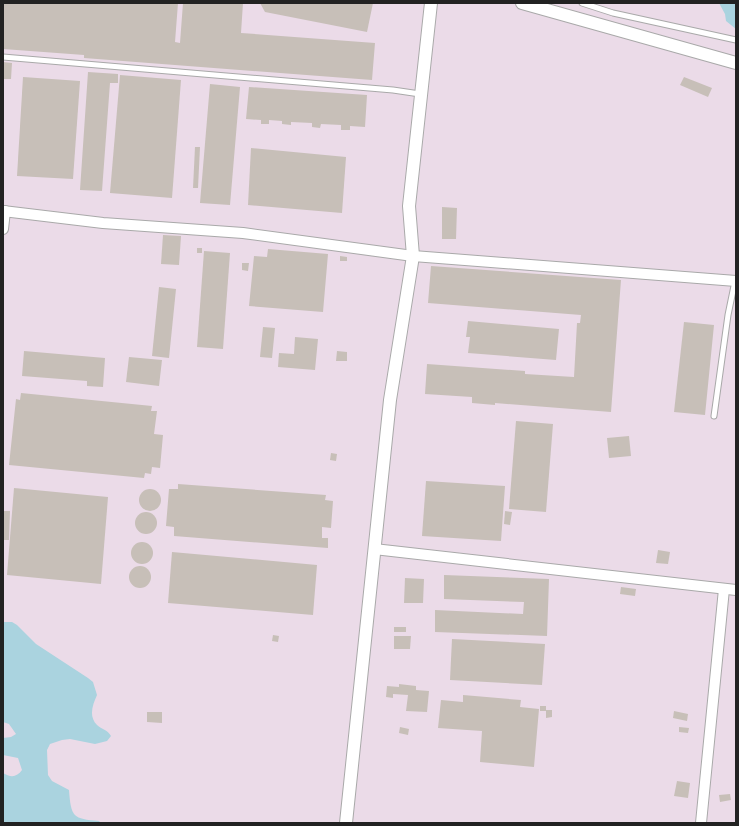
<svg xmlns="http://www.w3.org/2000/svg" width="739" height="826" viewBox="0 0 739 826" font-family="'PT Sans',sans-serif">
<rect width="100%" height="100%" fill="#f2efe9"/>
<rect fill="#ebdbe8" x="3" y="3" width="733" height="820"/>
<g fill="#aad3df">
<path d="M719,3H736V29L726,21L725,14Z"/>
<path d="M3,622H12L17,625L36,644L88,678L93,682L97,695C93,704 88,716 97,725C102,730 107,729 111,736L107,741L95,744L70,739L62,740L50,744L47,750L48,775L52,781L69,790C71,817 73,819 99,821L101,823H3V773C11,778 17,777 22,770L18,758L3,755V738L11,737L16,734L9,724L3,722Z"/>
</g>
<g fill="#c7bfb8">
<path d="M3,3H178L175,42L180,43L183,3H243L241,33L375,43L372,80L84,58V55L3,49Z"/>
<path d="M260,3H373L367,32L265,12Z"/>
<path d="M3,62L12,63L11,79H3Z"/>
<path d="M88,72L118,74V83H110L102,191L80,190Z"/>
<path d="M120,75L181,80L172,198L110,193Z"/>
<path d="M23,77L80,81L73,179L17,176Z"/>
<path d="M684,77L712,88L708,97L680,85Z"/>
<path d="M210,84L240,87L230,205L200,203Z"/>
<path d="M249,87L367,95L365,127L350,126V130H341V125L321,124L320,128L312,127V123L291,122V125L282,124V121L269,120V124H261V120L246,119Z"/>
<path d="M195,147H200L198,188H193Z"/>
<path d="M251,148L346,157L342,213L248,205Z"/>
<path d="M442,207L457,208L456,239H442Z"/>
<path d="M163,235L181,236L179,265L161,264Z"/>
<rect x="197" y="248" width="5" height="5"/>
<path d="M268,249L328,254L323,312L249,306L254,256L267,257Z"/>
<path d="M204,251L230,253L223,349L197,347Z"/>
<path d="M340,256L347,257V261H340Z"/>
<path d="M242,263H249L248,271L242,270Z"/>
<path d="M431,266L621,280L611,412L495,403V405L472,403V397L425,394L427,364L525,371V374L574,377L577,323H580L581,315L428,303Z"/>
<path d="M159,287L176,289L169,358L152,356Z"/>
<path d="M468,321L559,329L556,360L468,353L470,337H466Z"/>
<path d="M684,322L714,325L705,415L674,412Z"/>
<path d="M263,327L275,328L272,358L260,357Z"/>
<path d="M295,337L318,339L315,370L278,367L279,353L294,354Z"/>
<path d="M24,351L105,358L103,387L87,386V381L22,376Z"/>
<path d="M337,351L347,352V361H336Z"/>
<path d="M129,357L162,360L159,386L126,382Z"/>
<path d="M21,393L152,406L151,411H157L154,434L163,435L160,468L152,467L151,474L145,473L144,478L9,465L16,399L20,400Z"/>
<path d="M516,421L553,424L546,512L509,509Z"/>
<path d="M629,436L631,456L609,458L607,438Z"/>
<path d="M331,453L337,454L336,461L330,460Z"/>
<path d="M426,481L505,486L501,541L422,536Z"/>
<path d="M178,484L326,495L325,500L333,501L331,528L322,527V538H328V548L174,536V527L166,526L169,489H178Z"/>
<path d="M14,488L108,497L101,584L7,575Z"/>
<circle cx="150" cy="500" r="11"/>
<path d="M3,511H10L9,540H3Z"/>
<path d="M505,511L512,512L510,525L504,524Z"/>
<circle cx="146" cy="523" r="11"/>
<circle cx="142" cy="553" r="11"/>
<path d="M658,550L670,552L668,564L656,563Z"/>
<path d="M172,552L317,565L313,615L168,603Z"/>
<circle cx="140" cy="577" r="11"/>
<path d="M444,575L549,579L547,636L435,632V610L523,614L524,602L444,599Z"/>
<path d="M405,578L424,579L423,603H404Z"/>
<path d="M621,587L636,589L635,596L620,594Z"/>
<rect x="394" y="627" width="12" height="5"/>
<path d="M273,635L279,636L278,642L272,641Z"/>
<path d="M394,636H411L410,649H394Z"/>
<path d="M452,639L545,644L542,685L450,680Z"/>
<path d="M399,684L416,686V690L429,691L427,712L406,711L408,695L393,694V698L386,697L387,686L399,687Z"/>
<path d="M463,695L521,700L520,707L539,709L534,767L480,762L482,731L438,728L441,700L463,702Z"/>
<rect x="540" y="706" width="6" height="5"/>
<path d="M546,710H552V717L546,718Z"/>
<path d="M674,711L688,714L687,721L673,718Z"/>
<path d="M147,712H162V723L147,722Z"/>
<path d="M400,727L409,729L408,735L399,733Z"/>
<path d="M679,727L689,728L688,733L679,732Z"/>
<path d="M677,781L690,783L688,798L674,796Z"/>
<path d="M730,794L731,800L720,802L719,795Z"/>
</g>
<g fill="none" stroke-linecap="round" stroke-linejoin="round">
<defs>
<g id="service">
<path d="M582,3L613,13L736,40"/>
<path d="M3,57L393,90L420,94"/>
<path d="M714,416L728,315L735,281"/>
</g>
<g id="minor">
<path d="M3,211L103,223L243,233L413,256L736,281"/>
<path d="M3,229L5,211"/>
<path d="M374,549L736,590"/>
<path d="M701,823L724,589"/>
</g>
<g id="tertiary">
<path d="M522,3L736,63"/>
<path d="M346,823L390,400L413,256L409,206L431,3"/>
</g>
</defs>
<use href="#service" stroke="#a9a9a9" stroke-width="7"/>
<use href="#minor" stroke="#a9a9a9" stroke-width="12"/>
<use href="#tertiary" stroke="#a9a9a9" stroke-width="14"/>
<use href="#service" stroke="#fff" stroke-width="5"/>
<use href="#minor" stroke="#fff" stroke-width="10"/>
<use href="#tertiary" stroke="#fff" stroke-width="12"/>
</g>
<rect width="739" height="826" fill="none" stroke="#222222" stroke-width="8"/>
</svg>
